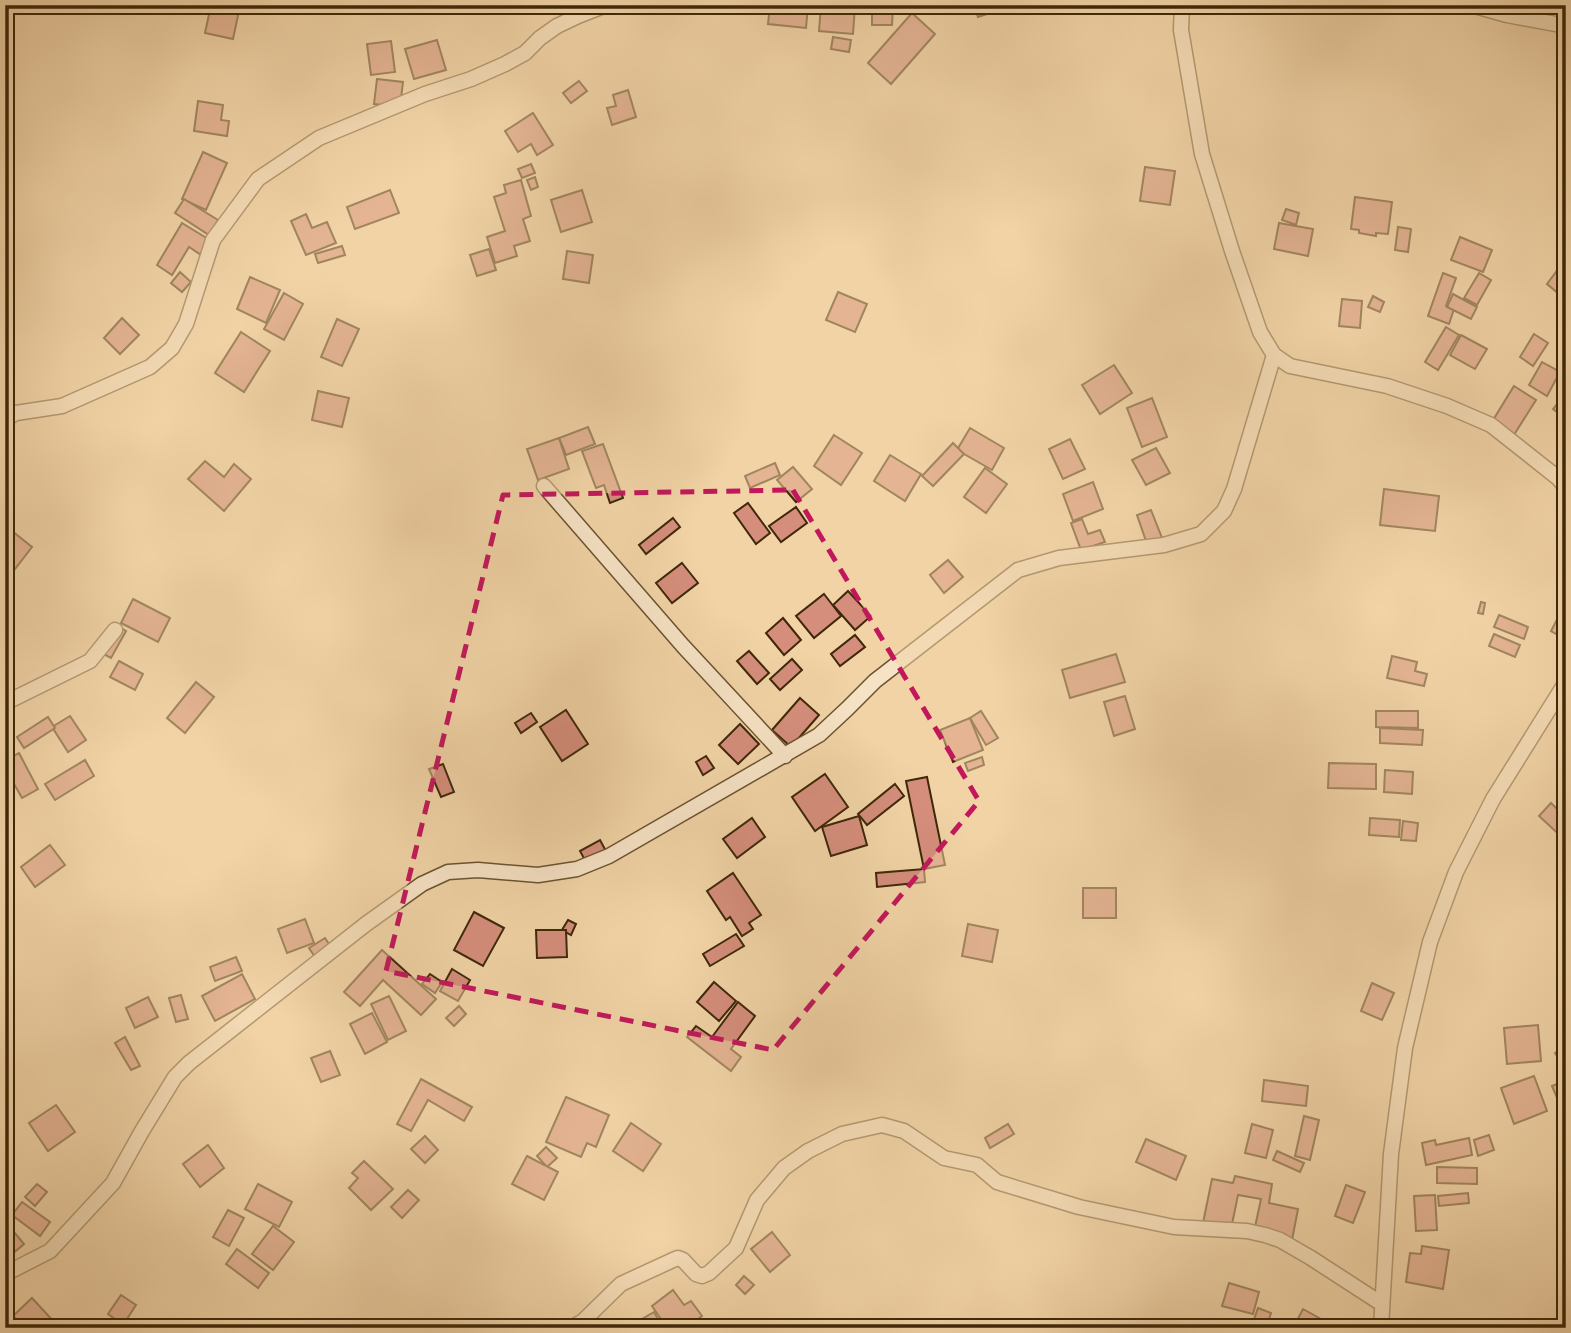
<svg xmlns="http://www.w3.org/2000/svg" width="1571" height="1333" viewBox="0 0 1571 1333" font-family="'EB Garamond',serif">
<rect width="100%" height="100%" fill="#f1d3a6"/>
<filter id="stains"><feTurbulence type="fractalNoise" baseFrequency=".00286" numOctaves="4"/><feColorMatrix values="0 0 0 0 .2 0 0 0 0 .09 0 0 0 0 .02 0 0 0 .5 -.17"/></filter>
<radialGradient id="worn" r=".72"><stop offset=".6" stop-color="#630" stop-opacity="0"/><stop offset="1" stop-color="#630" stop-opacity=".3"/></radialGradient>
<g fill="#d58e7c" stroke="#3e2809" stroke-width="2">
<path d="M211,5L240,6L233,39L205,33Z"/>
<path d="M770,5H808L806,28L768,24Z"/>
<path d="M821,5L855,6L853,34L819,31Z"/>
<path d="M872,5H893L892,25H872Z"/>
<path d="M974,5H994L996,11L978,17Z"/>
<path d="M912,13L935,34L891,84L868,63Z"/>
<path d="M833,37L851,40L849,52L831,49Z"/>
<path d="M437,40L446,70L414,79L405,49Z"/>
<path d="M391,41L395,72L371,75L367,44Z"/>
<path d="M377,79L403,82L400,107L374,104Z"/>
<path d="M579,81L587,91L571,103L563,93Z"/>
<path d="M628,90L636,117L612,125L607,108L616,106L613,95Z"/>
<path d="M198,101L223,105L221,120L229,121L227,136L194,131Z"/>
<path d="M533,113L553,145L537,155L531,144L518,152L505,131Z"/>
<path d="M203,152L227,163L206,210L182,199Z"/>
<path d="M531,164L535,173L522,178L518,169Z"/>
<path d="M1145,167L1175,171L1170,205L1140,201Z"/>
<path d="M535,177L538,187L531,190L527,180Z"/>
<path d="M521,180L531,216L523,219L530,241L514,246L517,256L495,263L487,237L505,231L494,197L506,193L504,185Z"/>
<path d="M390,190L399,213L355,229L347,207Z"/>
<path d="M582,190L592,222L561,232L551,200Z"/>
<path d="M1355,197L1392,202L1388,234L1376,233V236L1359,233V230L1351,229Z"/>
<path d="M184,199L218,220L209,235L175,213Z"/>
<path d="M1286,209L1299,213L1296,225L1282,220Z"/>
<path d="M306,214L312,228L327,222L336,243L306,255L291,221Z"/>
<path d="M182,223L213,242L204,257L189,247L172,275L157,265Z"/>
<path d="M1279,223L1313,229L1308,256L1274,249Z"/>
<path d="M1398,227L1411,229L1408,252L1395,250Z"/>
<path d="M1460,237L1492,250L1483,272L1451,260Z"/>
<path d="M342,246L345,255L318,263L315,254Z"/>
<path d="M489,249L496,270L477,276L470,255Z"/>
<path d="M567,251L593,255L589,283L563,279Z"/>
<path d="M1559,268L1566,273V285L1559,294L1547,284Z"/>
<path d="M180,272L191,282L182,292L171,283Z"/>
<path d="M1443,273L1456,278L1446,306L1454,309L1449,324L1428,316Z"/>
<path d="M1479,273L1491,280L1477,305L1464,298Z"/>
<path d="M250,277L280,290L266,323L237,309Z"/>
<path d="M838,292L867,304L855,332L826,320Z"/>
<path d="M284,293L303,304L284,340L264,329Z"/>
<path d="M1453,294L1477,307L1471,319L1447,307Z"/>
<path d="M1373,296L1384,302L1380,312L1368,307Z"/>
<path d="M1342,299L1362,301L1360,328L1339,326Z"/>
<path d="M122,318L139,335L120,354L104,338Z"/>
<path d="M337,319L359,329L342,366L321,357Z"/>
<path d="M1446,327L1459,335L1438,370L1425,362Z"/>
<path d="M241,332L270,351L244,392L215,373Z"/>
<path d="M1534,334L1548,343L1533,366L1520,357Z"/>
<path d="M1461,335L1487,349L1475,369L1450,355Z"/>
<path d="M1542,362L1560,372L1547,396L1529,385Z"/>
<path d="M1114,365L1132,393L1100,414L1082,385Z"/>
<path d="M1514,386L1536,400L1512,438L1490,425Z"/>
<path d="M318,391L349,398L342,427L312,420Z"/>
<path d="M1566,393V419L1553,409Z"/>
<path d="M1152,398L1167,437L1142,447L1127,408Z"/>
<path d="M588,427L595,444L566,455L559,438Z"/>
<path d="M970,428L1004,448L992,470L957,450Z"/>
<path d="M834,435L862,453L841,485L814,466Z"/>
<path d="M559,438L569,469L538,480L527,449Z"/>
<path d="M1070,439L1085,469L1063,479L1049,449Z"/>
<path d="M953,443L964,454L933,486L922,476Z"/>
<path d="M603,444L623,498L610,503L604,485L596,488L582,451Z"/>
<path d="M1156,448L1170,473L1146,485L1132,460Z"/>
<path d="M890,455L921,474L905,501L874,481Z"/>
<path d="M205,461L224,477L234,464L251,479L224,511L188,479Z"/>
<path d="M775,463L780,475L750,488L745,476Z"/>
<path d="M793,467L812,489L796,502L777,480Z"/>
<path d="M985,468L1007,484L986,513L964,497Z"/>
<path d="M1093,482L1103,509L1073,521L1063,494Z"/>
<path d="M1384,489L1439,496L1435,531L1380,525Z"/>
<path d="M748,503L770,533L756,544L734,513Z"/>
<path d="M796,507L807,523L781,542L769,526Z"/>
<path d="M1151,510L1162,538L1147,544L1137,515Z"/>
<path d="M673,518L680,527L646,554L639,545Z"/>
<path d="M1082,519L1088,534L1100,530L1105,542L1081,550L1071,523Z"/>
<path d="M7,527L32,547L5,582V529Z"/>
<path d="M948,560L963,577L944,593L930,575Z"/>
<path d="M682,563L698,583L672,603L656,583Z"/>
<path d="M848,591L871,616L855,630L833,605Z"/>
<path d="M824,594L841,616L814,638L796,616Z"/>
<path d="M133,599L170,618L158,642L121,623Z"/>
<path d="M1481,602L1485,603L1483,614L1478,613Z"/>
<path d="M1564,606H1566L1565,639L1551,631Z"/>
<path d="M1499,615L1528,627L1524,639L1494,627Z"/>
<path d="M783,618L801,640L784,655L766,633Z"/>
<path d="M113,623L126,631L111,658L98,651Z"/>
<path d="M1494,634L1520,645L1515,657L1489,646Z"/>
<path d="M855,635L865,647L840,666L831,654Z"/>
<path d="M749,651L769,673L757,684L737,661Z"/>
<path d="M1116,654L1125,682L1070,698L1062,670Z"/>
<path d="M1392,656L1417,662L1415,671L1427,674L1424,686L1387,678Z"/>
<path d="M792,659L802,670L780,690L770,679Z"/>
<path d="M119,661L143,674L135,690L110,677Z"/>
<path d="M196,682L214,697L185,733L167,718Z"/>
<path d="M1125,696L1135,729L1114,736L1104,702Z"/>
<path d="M800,698L819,715L791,747L772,730Z"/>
<path d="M566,710L588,744L562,761L540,727Z"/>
<path d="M981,711L998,738L986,745L970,718Z"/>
<path d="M1376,711H1418V728L1376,727Z"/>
<path d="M531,713L537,722L521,733L515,723Z"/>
<path d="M70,716L86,740L68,752L52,727Z"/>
<path d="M48,717L55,728L24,748L17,737Z"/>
<path d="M970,718L983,750L953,762L940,730Z"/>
<path d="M740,724L759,744L738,764L719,745Z"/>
<path d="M1380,728L1423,730L1422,745L1380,743Z"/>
<path d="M19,753L38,789L22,798L5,768V760Z"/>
<path d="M706,756L714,768L703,775L696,762Z"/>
<path d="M982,757L984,765L968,771L965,763Z"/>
<path d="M85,760L94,776L55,800L45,784Z"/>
<path d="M1329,763L1376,764V789L1328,788Z"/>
<path d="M443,764L454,792L441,797L429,769Z"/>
<path d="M1385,770L1413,772L1412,794L1384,792Z"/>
<path d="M825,774L848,807L815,831L792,797Z"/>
<path d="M927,777L945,865L924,869L906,781Z"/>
<path d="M895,784L904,796L867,825L858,814Z"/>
<path d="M1551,803L1566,818V841L1539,816Z"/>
<path d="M859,816L867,845L831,856L822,827Z"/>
<path d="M752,818L765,837L737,858L723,839Z"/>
<path d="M1370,818L1400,820L1399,837L1369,835Z"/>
<path d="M1403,821L1418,823L1416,841L1401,840Z"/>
<path d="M600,840L607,853L587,864L580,851Z"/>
<path d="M50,845L65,865L35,887L21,867Z"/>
<path d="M924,869L925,882L877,887L876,873Z"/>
<path d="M733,873L761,915L749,923L753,929L742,936L730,917L726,920L707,891Z"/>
<rect x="1083" y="888" width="33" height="30"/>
<path d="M474,912L504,928L483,966L454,950Z"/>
<path d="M305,919L314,943L287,953L278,929Z"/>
<path d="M568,920L576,924L571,935L562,930Z"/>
<path d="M968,924L998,930L992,962L962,956Z"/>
<path d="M536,930H566L567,957L537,958Z"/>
<path d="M736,934L744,946L710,966L703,954Z"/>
<path d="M325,938L337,956L321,966L309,948Z"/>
<path d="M382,950L436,999L421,1015L383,980L360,1006L344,992Z"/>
<path d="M236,957L242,971L215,981L210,967Z"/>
<path d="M452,969L470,980L458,1001L440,991Z"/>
<path d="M242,974L255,999L215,1021L202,996Z"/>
<path d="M430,974L442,982L435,993L422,984Z"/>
<path d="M714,982L736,1001L719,1021L697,1002Z"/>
<path d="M1372,983L1394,993L1382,1020L1361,1011Z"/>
<path d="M181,995L188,1019L176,1022L169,998Z"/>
<path d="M389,996L406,1031L388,1040L371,1004Z"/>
<path d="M148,997L158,1017L135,1028L126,1008Z"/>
<path d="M738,1002L755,1016L731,1049L741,1057L731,1071L687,1037L696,1026L712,1037Z"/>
<path d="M459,1006L466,1014L454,1026L446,1018Z"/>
<path d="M372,1013L387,1042L365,1054L350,1024Z"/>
<path d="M1538,1025L1541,1061L1507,1064L1504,1028Z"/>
<path d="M125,1037L140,1066L131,1070L115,1043Z"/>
<path d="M1562,1048L1566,1053V1063L1563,1065L1555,1053Z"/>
<path d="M330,1051L340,1075L321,1082L311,1058Z"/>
<path d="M1534,1076L1547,1111L1514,1124L1501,1088Z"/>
<path d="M421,1079L472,1107L464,1121L428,1100L411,1131L397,1124Z"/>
<path d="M1264,1080L1308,1086L1306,1106L1262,1101Z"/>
<path d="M1564,1081L1566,1086V1102L1560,1105L1552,1086Z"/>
<path d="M566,1097L609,1115L596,1147L587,1143L581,1157L546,1142Z"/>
<path d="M56,1105L75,1132L48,1151L29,1123Z"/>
<path d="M1304,1116L1319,1120L1310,1160L1295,1156Z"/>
<path d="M631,1123L661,1144L643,1171L613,1151Z"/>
<path d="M1008,1124L1014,1134L990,1148L985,1138Z"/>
<path d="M1252,1124L1273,1130L1266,1158L1245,1153Z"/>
<path d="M1489,1135L1494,1150L1478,1156L1474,1140Z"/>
<path d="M425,1136L438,1150L425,1163L411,1149Z"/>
<path d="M1469,1138L1472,1155L1426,1165L1422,1143L1435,1140L1436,1145Z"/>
<path d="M1146,1139L1186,1156L1176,1180L1136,1162Z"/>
<path d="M208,1145L224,1168L200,1187L183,1164Z"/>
<path d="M546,1147L557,1158L547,1167L537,1156Z"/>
<path d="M1277,1151L1304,1163L1300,1172L1273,1160Z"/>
<path d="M527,1156L558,1172L544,1200L512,1184Z"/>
<path d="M364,1161L393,1189L371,1210L349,1188L358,1178L352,1173Z"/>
<path d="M1437,1167L1477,1168V1184L1437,1183Z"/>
<path d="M1235,1176L1272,1184L1269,1203L1298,1209L1292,1240L1254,1232L1261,1199L1238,1195L1231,1229L1203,1223L1212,1179L1233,1183Z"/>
<path d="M37,1184L47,1192L35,1206L25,1197Z"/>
<path d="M258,1184L292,1202L279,1227L245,1209Z"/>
<path d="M1346,1185L1365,1192L1353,1223L1335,1216Z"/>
<path d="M408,1190L419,1200L402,1218L391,1207Z"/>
<path d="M1468,1193L1469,1203L1439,1206L1438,1196Z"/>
<path d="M1435,1195L1437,1230L1416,1231L1414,1196Z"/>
<path d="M22,1202L50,1222L40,1236L12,1215Z"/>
<path d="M228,1210L244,1218L229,1246L213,1237Z"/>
<path d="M5,1221L24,1244L5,1260Z"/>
<path d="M273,1226L294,1242L273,1270L252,1254Z"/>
<path d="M772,1232L790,1255L770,1272L751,1249Z"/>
<path d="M1422,1246L1449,1250L1443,1289L1406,1282L1410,1253L1421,1254Z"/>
<path d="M237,1249L269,1273L258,1288L226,1264Z"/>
<path d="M744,1276L754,1285L745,1294L736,1285Z"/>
<path d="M1229,1283L1259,1292L1253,1314L1222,1306Z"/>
<path d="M673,1290L684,1305L691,1301L702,1316L686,1328H667L652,1306Z"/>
<path d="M121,1295L136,1305L123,1325L108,1314Z"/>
<path d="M32,1298L56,1324L52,1328H24L13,1316Z"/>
<path d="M1258,1308L1271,1313L1266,1328H1251Z"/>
<path d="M1303,1309L1337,1328H1293Z"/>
<path d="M654,1312L663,1328H637L635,1323Z"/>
</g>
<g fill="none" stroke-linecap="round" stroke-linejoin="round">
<defs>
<g id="street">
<path d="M1182,5L1181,30L1202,154L1232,251L1260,332L1274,355L1290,366L1387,386L1447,406L1491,425L1558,478L1566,488"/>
<path d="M1471,5L1507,15L1566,26"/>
<path d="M5,419L16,413L62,406L150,367L172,348L186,324L213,240L258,179L319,138L425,94L471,79L505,64L525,53L540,38L557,26L578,16L606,5"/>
<path d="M544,486L683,646L785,756"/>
<path d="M5,703L90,661L115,630"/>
<path d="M5,1274L50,1251L113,1183L142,1131L175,1077L189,1063L366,924L422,884L448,872L478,870L538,875L577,869L609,856L819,735L847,709L875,681L1018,570L1059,558L1164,545L1201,534L1224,511L1234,489L1274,355"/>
<path d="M571,1328L583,1321L621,1284L673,1260L678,1258L683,1260L696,1274L702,1276L709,1273L736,1248L757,1200L784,1168L808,1151L842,1134L882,1125L904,1131L944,1158L977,1165L997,1182L1079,1207L1174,1227L1247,1231L1265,1235L1280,1240L1311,1258L1382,1304"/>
<path d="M1381,1328L1391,1154L1405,1048L1430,942L1456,872L1493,799L1566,682"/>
</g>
</defs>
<use href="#street" stroke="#6b5330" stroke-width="17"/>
<use href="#street" stroke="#f6e2c5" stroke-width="14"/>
</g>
<path d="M0 0H1571V1333H0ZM793,490L979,801L773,1050L386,971L503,495Z" fill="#f1d3a6" fill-opacity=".55" fill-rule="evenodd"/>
<path fill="none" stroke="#c2185b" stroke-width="5" stroke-dasharray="14 9" stroke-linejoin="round" d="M793,490L979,801L773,1050L386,971L503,495Z"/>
<rect width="1571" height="1333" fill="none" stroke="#f1d3a6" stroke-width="28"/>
<rect x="7" y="7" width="1557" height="1319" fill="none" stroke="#3e2809" stroke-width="3.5"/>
<rect x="14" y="14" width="1543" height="1305" fill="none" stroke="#3e2809" stroke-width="2"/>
<rect width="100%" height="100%" filter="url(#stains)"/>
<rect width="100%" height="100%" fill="url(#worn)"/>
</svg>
